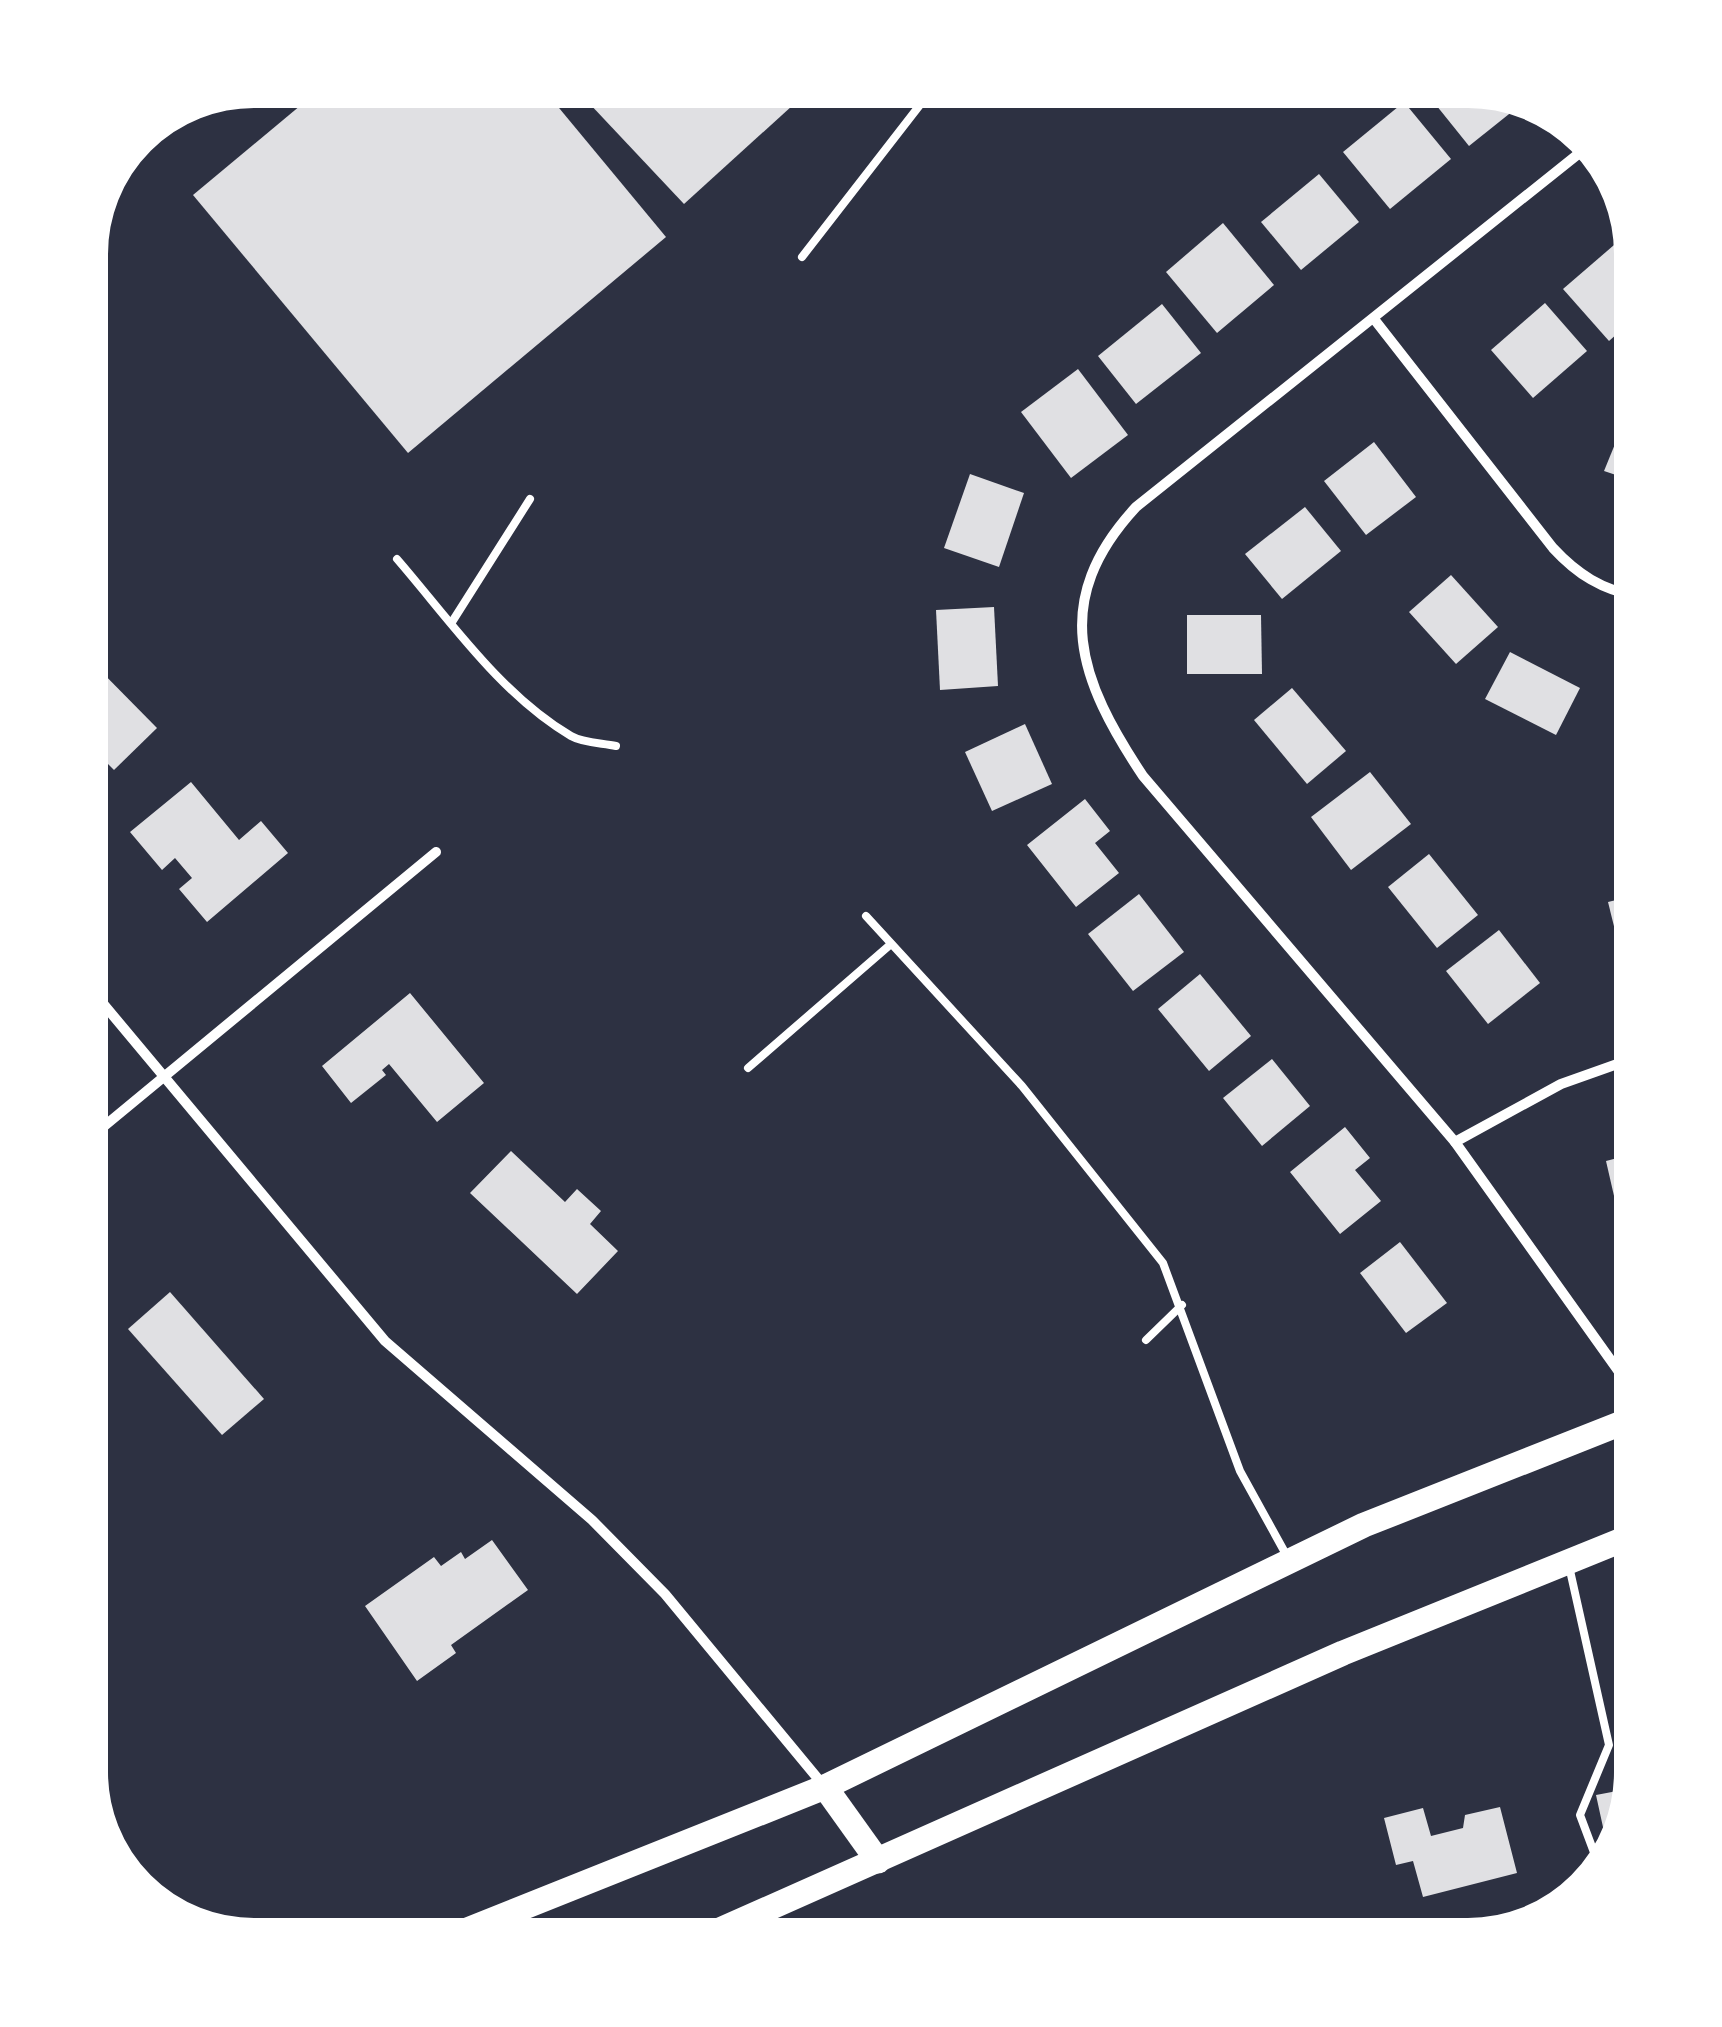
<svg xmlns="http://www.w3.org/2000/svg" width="1722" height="2027" viewBox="0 0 1722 2027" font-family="'Nunito Sans',sans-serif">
<rect width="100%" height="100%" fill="#2d3142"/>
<g fill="#e0e0e3">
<path d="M325,85H540L666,237L408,453L193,195Z"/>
<path d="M572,85H815L684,204Z"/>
<path d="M1420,85H1478L1528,99L1469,146Z"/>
<path d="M1404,102L1451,159L1390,209L1343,152Z"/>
<path d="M1319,174L1359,222L1301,270L1261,222Z"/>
<path d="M1223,223L1274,285L1217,333L1166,272Z"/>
<path d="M1621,239L1637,257V316L1609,341L1563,289Z"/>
<path d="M1545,303L1587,351L1533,398L1491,350Z"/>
<path d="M1162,304L1201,353L1136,404L1098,356Z"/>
<path d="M1078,369L1128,435L1071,478L1021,412Z"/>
<path d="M1624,422L1637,427V482L1604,471Z"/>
<path d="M1374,442L1416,497L1366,535L1324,481Z"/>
<path d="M970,474L1024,493L999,567L944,548Z"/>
<path d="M1305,507L1341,551L1282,599L1245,554Z"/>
<path d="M1451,575L1498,627L1456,664L1409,612Z"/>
<path d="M994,607L998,686L940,690L936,610Z"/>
<path d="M1187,615H1261L1262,674H1187Z"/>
<path d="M1510,652L1580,688L1556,735L1485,699Z"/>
<path d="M85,655L157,728L114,770L85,741Z"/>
<path d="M1625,681L1637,682V744L1621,743Z"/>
<path d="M1292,688L1346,751L1307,784L1254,720Z"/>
<path d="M1025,724L1052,784L992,811L965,752Z"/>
<path d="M1370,772L1411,824L1351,870L1311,817Z"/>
<path d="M191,782L239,840L261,821L288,853L207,922L179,889L192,878L175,858L162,870L130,832Z"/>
<path d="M1085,799L1110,831L1095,843L1119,873L1076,907L1027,845Z"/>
<path d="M1429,854L1478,915L1437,948L1388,887Z"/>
<path d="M1139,894L1184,952L1133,991L1088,934Z"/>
<path d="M1637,895V963L1624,967L1608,902Z"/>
<path d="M1499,930L1540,983L1488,1024L1446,971Z"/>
<path d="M1200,974L1251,1036L1209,1071L1158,1009Z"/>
<path d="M410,993L484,1083L437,1122L389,1064L382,1070L386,1075L351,1103L322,1066Z"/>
<path d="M1272,1059L1310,1106L1262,1146L1223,1098Z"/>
<path d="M1345,1127L1370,1158L1355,1170L1381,1201L1340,1234L1290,1172Z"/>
<path d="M511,1151L565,1202L577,1189L601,1211L590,1224L618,1251L577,1294L470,1193Z"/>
<path d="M1637,1153V1218L1620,1222L1606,1161Z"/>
<path d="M1400,1242L1447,1303L1406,1333L1360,1273Z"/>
<path d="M170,1292L264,1399L222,1435L128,1329Z"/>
<path d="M492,1540L528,1590L451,1645L456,1653L417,1681L365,1606L434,1557L441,1566L461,1552L465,1559Z"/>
<path d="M1636,1776L1619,1848L1608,1850L1596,1795L1633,1788L1631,1777Z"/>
<path d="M1500,1807L1517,1873L1423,1897L1413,1861L1396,1865L1384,1818L1423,1808L1431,1836L1463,1828L1465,1815Z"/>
</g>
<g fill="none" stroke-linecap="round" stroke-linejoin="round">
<g stroke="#fff" stroke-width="8">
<path d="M802,257L923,101L952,85"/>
<path d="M397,559C449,619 501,695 571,736C583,743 602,743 616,746"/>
<path d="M452,622L530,499"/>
<path d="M866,916L1022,1086L1163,1263L1240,1471L1288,1558"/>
<path d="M748,1068L891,944"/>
<path d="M1146,1340L1182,1305"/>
<path d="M1569,1566L1609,1745L1580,1815L1601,1871"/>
<path d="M105,1832L119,1853L117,1868"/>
</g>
<g stroke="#fff" stroke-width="10">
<path d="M1592,143L1136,507C1049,601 1079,680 1143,776L1455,1142L1637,1397"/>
<path d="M1374,319L1553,548C1577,574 1602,590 1637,596"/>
<path d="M85,982L385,1341L592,1520L665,1594L824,1786"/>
<path d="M85,1142L436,852"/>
<path d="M1455,1142L1561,1084L1637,1057"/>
</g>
<g stroke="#fff" stroke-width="25">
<path d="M825,1787L878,1861"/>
<path d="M437,1942L825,1787L1364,1525L1637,1417"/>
<path d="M693,1942L1343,1653L1637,1534"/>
</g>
</g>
<path d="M0 0H1722V2027H0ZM254 102H1468A152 152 0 0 1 1620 254V1772A152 152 0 0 1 1468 1924H254A152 152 0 0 1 102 1772V254A152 152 0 0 1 254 102Z" fill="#fff" fill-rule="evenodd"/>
<path fill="none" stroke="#fff" stroke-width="12" d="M254 102H1468A152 152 0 0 1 1620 254V1772A152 152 0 0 1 1468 1924H254A152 152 0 0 1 102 1772V254A152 152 0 0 1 254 102Z"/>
</svg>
